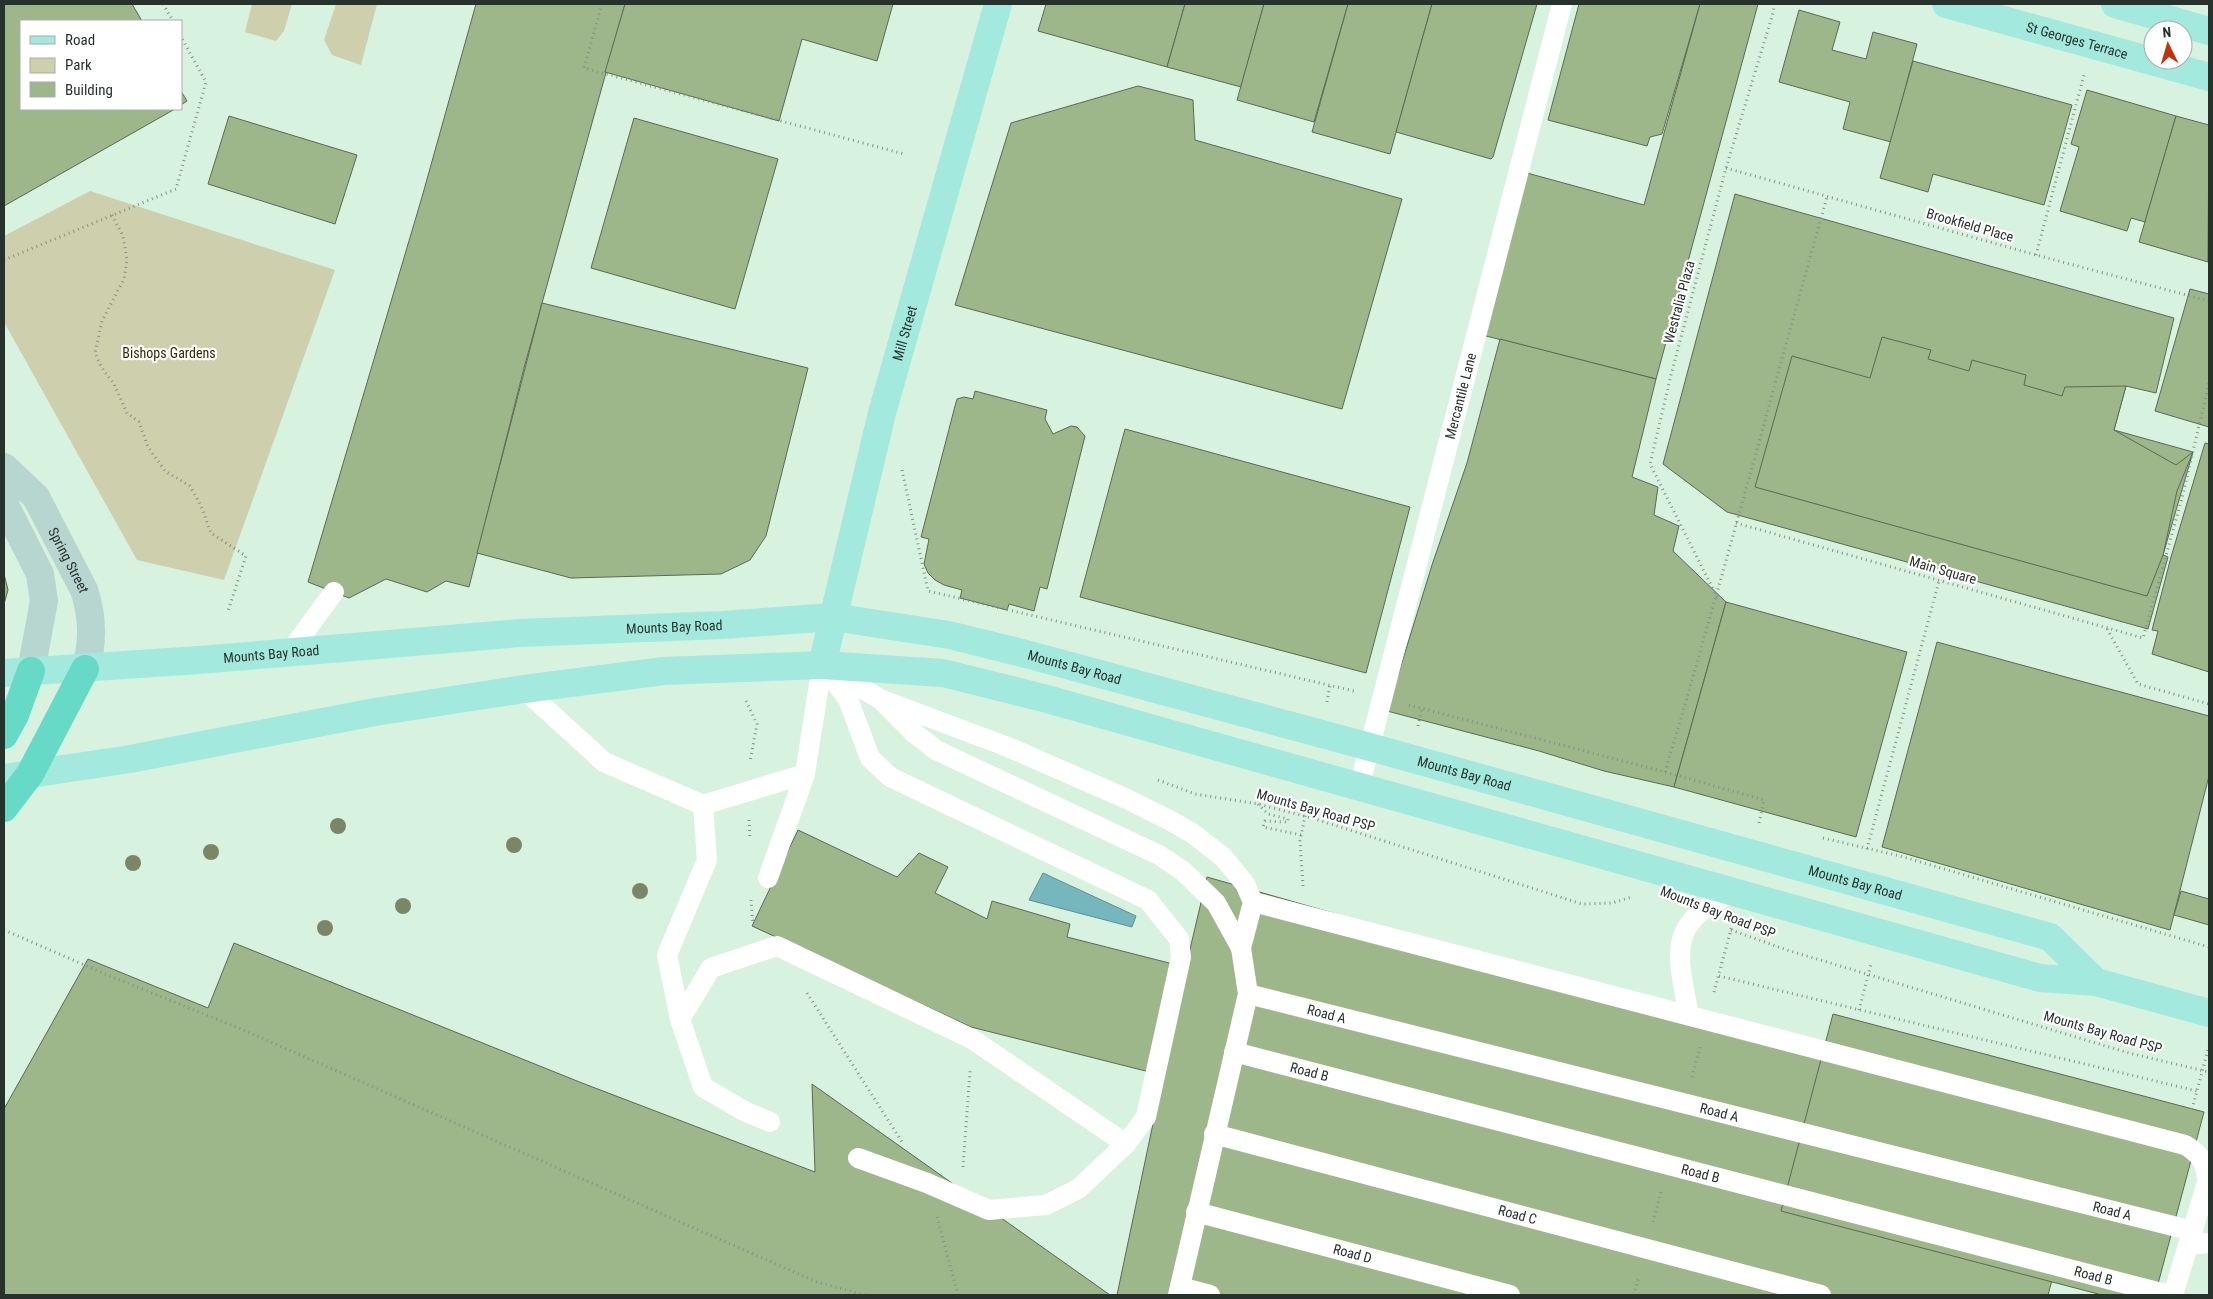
<svg xmlns="http://www.w3.org/2000/svg" width="2213" height="1299" viewBox="0 0 2213 1299" font-family="'Roboto Condensed',sans-serif">
<rect width="100%" height="100%" fill="#d8f2e0"/>
<g fill="#cecfad">
<path d="M252,4H292L284,31L276,41L245,32Z"/>
<path d="M336,4H377L361,65L332,55L324,40Z"/>
<path d="M90,191L335,270L224,580L137,560L4,322V236Z"/>
</g>
<path fill="#76b7be" stroke="#5f8f92" d="M1043,873L1136,916L1132,927L1029,900Z"/>
<g fill="#9db68a" stroke="#5d6954">
<path d="M4,4H132L142,21H21V109H175L4,206Z"/>
<path d="M476,4H625L524,368L469,587L446,581L427,592L386,579L349,598L308,582L422,197Z"/>
<path d="M625,4H893L877,61L802,39L779,121L605,72Z"/>
<path d="M1046,4H1185L1167,67L1038,31Z"/>
<path d="M1185,4H1264L1241,87L1167,67Z"/>
<path d="M1264,4H1348L1314,122L1237,100Z"/>
<path d="M1348,4H1432L1390,154L1312,132Z"/>
<path d="M1432,4H1537L1493,157L1491,159L1396,132Z"/>
<path d="M1579,4H1700L1662,134L1650,137L1647,146L1548,120Z"/>
<path d="M1700,4H1758L1656,379L1482,335L1527,173L1644,205Z"/>
<path d="M1799,10L1840,22L1832,50L1866,59L1873,32L1917,44L1891,142L1843,129L1850,102L1779,82Z"/>
<path d="M1913,61L2072,105L2044,205L1933,174L1928,192L1880,178Z"/>
<path d="M1138,86L1193,100L1195,140L1402,199L1342,409L955,305L1011,123Z"/>
<path d="M2087,90L2176,116L2145,222L2131,218L2127,231L2060,211L2079,147L2071,144Z"/>
<path d="M181,91L187,101L181,105Z"/>
<path d="M229,116L357,155L335,224L208,184Z"/>
<path d="M2176,116L2209,125L2208,262L2139,242Z"/>
<path d="M634,118L778,159L735,309L591,268Z"/>
<path d="M1735,194L2174,318L2156,393L2126,386L2114,430L2193,452L2163,555L2168,557L2148,629L1727,512L1663,464Z"/>
<path d="M2190,289L2209,294V427L2155,411Z"/>
<path d="M542,303L808,368L766,536L750,560L721,574L571,578L477,553Z"/>
<path d="M1882,337L1931,350L1928,359L1969,371L1972,360L2026,375L2024,385L2062,396L2065,387L2126,386L2114,430L2176,465L2193,452L2177,491L2163,555L2147,596L1755,487L1792,356L1870,378Z"/>
<path d="M1500,339L1656,379L1632,477L1658,487L1654,515L1679,526L1673,551L1726,602L1674,787L1604,771L1539,751L1387,711L1432,565L1467,463Z"/>
<path d="M975,391L1047,410L1045,419L1053,434L1071,426L1077,427L1085,436L1047,589L1040,587L1034,611L1009,604L1007,610L960,598L962,590L944,585L935,580L928,573L924,564L929,539L921,537L955,406L957,399L964,397L973,399Z"/>
<path d="M1125,429L1410,507L1366,673L1080,597Z"/>
<path d="M2205,443L2209,444V672L2152,654L2158,631L2152,630L2171,557Z"/>
<path d="M4,574L8,590L4,604Z"/>
<path d="M1726,602L1907,652L1856,837L1674,787Z"/>
<path d="M1937,642L2209,716V776L2170,930L1882,847Z"/>
<path d="M798,830L897,877L919,853L948,867L935,893L987,919L992,901L1070,924L1067,937L1354,1010L1328,1117L971,1027L752,926Z"/>
<path d="M1207,877L1689,1015L2095,1121L2048,1295H1117L1187,962Z"/>
<path d="M2181,891L2209,899V925L2174,915Z"/>
<path d="M234,943L582,1083L815,1172L812,1084L1110,1295H4V1109L88,959L208,1008Z"/>
<path d="M1833,1014L2204,1112L2155,1295H2102L1781,1211Z"/>
</g>
<g fill="none" stroke-linecap="round" stroke-linejoin="round">
<g stroke="#819387" stroke-width="3" stroke-dasharray="1 4" stroke-linecap="butt">
<path d="M163,4L173,21"/>
<path d="M602,4L584,68L904,154"/>
<path d="M1726,168L2036,255L2209,301"/>
<path d="M112,215L123,236L127,260L124,279L102,321L95,353L102,368L114,384L127,413L139,422L148,447L165,471L190,486L201,506L211,533L246,556L228,611"/>
<path d="M2036,255L2084,75"/>
<path d="M4,260L176,189L206,82L181,37"/>
<path d="M902,470L928,591L1354,691"/>
<path d="M1736,523L2143,638L2182,498L2209,383"/>
<path d="M1717,597L1650,464L1671,375L1726,168L1773,13L1774,4"/>
<path d="M2107,629L2138,684L2209,704"/>
<path d="M746,701L757,724L750,762"/>
<path d="M1327,702L1330,685"/>
<path d="M1409,705L1665,772L1764,800L1759,823"/>
<path d="M1418,726L1422,709"/>
<path d="M1665,772C1722,581 1773,389 1827,197"/>
<path d="M1158,780L1195,794L1258,804L1312,818L1582,904L1612,903L1632,897"/>
<path d="M1258,804L1268,814L1288,819V822L1265,821L1263,827L1301,835"/>
<path d="M749,820L750,839"/>
<path d="M1823,838L1900,856L2209,947"/>
<path d="M1867,849L1939,581"/>
<path d="M1303,886L1300,841L1307,806"/>
<path d="M751,900L753,924"/>
<path d="M4,930L105,974L241,1029L817,1282L865,1295"/>
<path d="M1731,930L1787,950L2129,1053L2209,1072"/>
<path d="M1719,976L2197,1091"/>
<path d="M1714,992L1732,926"/>
<path d="M807,993L902,1142"/>
<path d="M1859,1010L1871,964"/>
<path d="M1692,1077L1700,1047"/>
<path d="M2192,1109L2209,1046"/>
<path d="M963,1167L970,1071"/>
<path d="M937,1217L958,1295"/>
<path d="M1653,1222L1661,1192"/>
<path d="M1634,1295L1639,1276"/>
</g>
<g stroke="#fff" stroke-width="20">
<path d="M290,652L334,592"/>
<path d="M822,665L848,699L870,758L890,777L1148,900L1179,939L1181,957L1146,1117L1126,1144L1078,1189L1046,1205L989,1210L927,1183L858,1158"/>
<path d="M830,670L880,699L1008,747L1127,799L1171,821L1192,833L1223,857L1245,884L1253,902L1241,948L1248,994L1178,1295"/>
<path d="M524,689L604,762L703,805"/>
<path d="M885,704L913,732L936,750L1159,855L1183,871L1216,903L1241,948"/>
<path id="s1" d="M1359,788L1562,4"/>
<path d="M768,878L805,774L822,665"/>
<path d="M1253,902L2185,1145C2201,1154 2207,1165 2207,1183L2173,1295"/>
<path id="s2" d="M1248,994L2193,1231"/>
<path d="M1689,1015C1677,953 1666,923 1733,893"/>
<path d="M680,1019L711,968L777,946L972,1039L1126,1144"/>
<path id="s3" d="M1234,1052L2169,1295"/>
<path d="M770,1122L744,1111L703,1087L680,1019L667,955L707,860L703,805L805,774"/>
<path id="s4" d="M1214,1134L1821,1295"/>
<path id="s5" d="M1196,1212L1510,1295"/>
<path d="M2188,1245L2209,1243"/>
<path d="M1180,1287L1210,1295"/>
</g>
<g stroke="#b7d6d0" stroke-width="28">
<path id="s6" d="M4,467L36,497L84,590C93,617 94,642 85,669"/>
<path d="M4,468L5,505L40,574L44,601L31,671"/>
</g>
<g stroke="#a3e9dd" stroke-width="28">
<path id="s7" d="M1946,4L2209,77"/>
<path d="M2115,4L2209,31"/>
<path id="s8" d="M822,665L882,413L998,4"/>
<path id="s9" d="M4,673L199,660L520,633L722,625L833,617L949,635L1026,654L1370,747L2050,937L2096,982"/>
<path d="M4,778L130,759L375,712L524,689L664,671L822,665L943,673L1047,699L2040,978L2096,982L2209,1013"/>
</g>
<g stroke="#66dac6" stroke-width="28">
<path d="M4,735L15,715L31,671"/>
<path d="M4,808L30,774L85,669"/>
</g>
</g>
<g fill="#7b8667">
<circle cx="338" cy="826" r="8"/>
<circle cx="514" cy="845" r="8"/>
<circle cx="211" cy="852" r="8"/>
<circle cx="133" cy="863" r="8"/>
<circle cx="640" cy="891" r="8"/>
<circle cx="403" cy="906" r="8"/>
<circle cx="325" cy="928" r="8"/>
</g>
<g text-anchor="middle" stroke-width="4.5" stroke-linejoin="round" paint-order="stroke">
<g font-size="14" fill="#28322c" stroke="#fff">
<text dy="5" stroke="none"><textPath href="#s7" startOffset="136">St Georges Terrace</textPath></text>
<text transform="translate(1970 225) rotate(16)" y="5">Brookfield Place</text>
<text transform="translate(1679 302) rotate(-75)" y="5">Westralia Plaza</text>
<text dy="5" stroke="none"><textPath href="#s8" startOffset="342">Mill Street</textPath></text>
<text dy="5" stroke="none"><textPath href="#s1" startOffset="405">Mercantile Lane</textPath></text>
<text dy="5" stroke="none"><textPath href="#s6" startOffset="115">Spring Street</textPath></text>
<text transform="translate(1943 570) rotate(16)" y="5">Main Square</text>
<text dy="5" stroke="none"><textPath href="#s9" startOffset="672">Mounts Bay Road</textPath></text>
<text dy="5" stroke="none"><textPath href="#s9" startOffset="268">Mounts Bay Road</textPath></text>
<text dy="5" stroke="none"><textPath href="#s9" startOffset="1078">Mounts Bay Road</textPath></text>
<text dy="5" stroke="none"><textPath href="#s9" startOffset="1482">Mounts Bay Road</textPath></text>
<text transform="translate(1316 810) rotate(16)" y="5">Mounts Bay Road PSP</text>
<text dy="5" stroke="none"><textPath href="#s9" startOffset="1888">Mounts Bay Road</textPath></text>
<text transform="translate(1718 912) rotate(21)" y="5">Mounts Bay Road PSP</text>
<text dy="5" stroke="none"><textPath href="#s2" startOffset="81">Road A</textPath></text>
<text transform="translate(2103 1032) rotate(16)" y="5">Mounts Bay Road PSP</text>
<text dy="5" stroke="none"><textPath href="#s3" startOffset="78">Road B</textPath></text>
<text dy="5" stroke="none"><textPath href="#s2" startOffset="486">Road A</textPath></text>
<text dy="5" stroke="none"><textPath href="#s3" startOffset="482">Road B</textPath></text>
<text dy="5" stroke="none"><textPath href="#s2" startOffset="891">Road A</textPath></text>
<text dy="5" stroke="none"><textPath href="#s4" startOffset="314">Road C</textPath></text>
<text dy="5" stroke="none"><textPath href="#s5" startOffset="162">Road D</textPath></text>
<text dy="5" stroke="none"><textPath href="#s3" startOffset="888">Road B</textPath></text>
</g>
<g font-size="14" fill="#2f2e04" stroke="#fff">
<text x="169" y="358">Bishops Gardens</text>
</g>
</g>
<rect width="2213" height="1299" fill="none" stroke="#28322c" stroke-width="10"/>
<rect x="20" y="20" width="162" height="90" fill="#ffffff" stroke="#a9adab"/>
<rect x="30" y="36" width="25" height="8" fill="#a3e9dd" stroke="#a9adab"/>
<text x="65" y="45" font-size="15" fill="#28322c">Road</text>
<rect x="30" y="58" width="25" height="15" fill="#cecfad" stroke="#a9adab"/>
<text x="65" y="70" font-size="15" fill="#28322c">Park</text>
<rect x="30" y="82" width="25" height="15" fill="#9db68a" stroke="#a9adab"/>
<text x="65" y="95" font-size="15" fill="#28322c">Building</text>
<g transform="translate(2168 45) rotate(355)"><circle r="24" fill="#ffffff" stroke="#a9adab"/>
<path d="M0-4L9 19L0 12L-9 19Z" fill="#bd330c"/>
<text y="-8" font-size="14" font-weight="bold" text-anchor="middle" fill="#28322c">N</text>
</g>
</svg>
